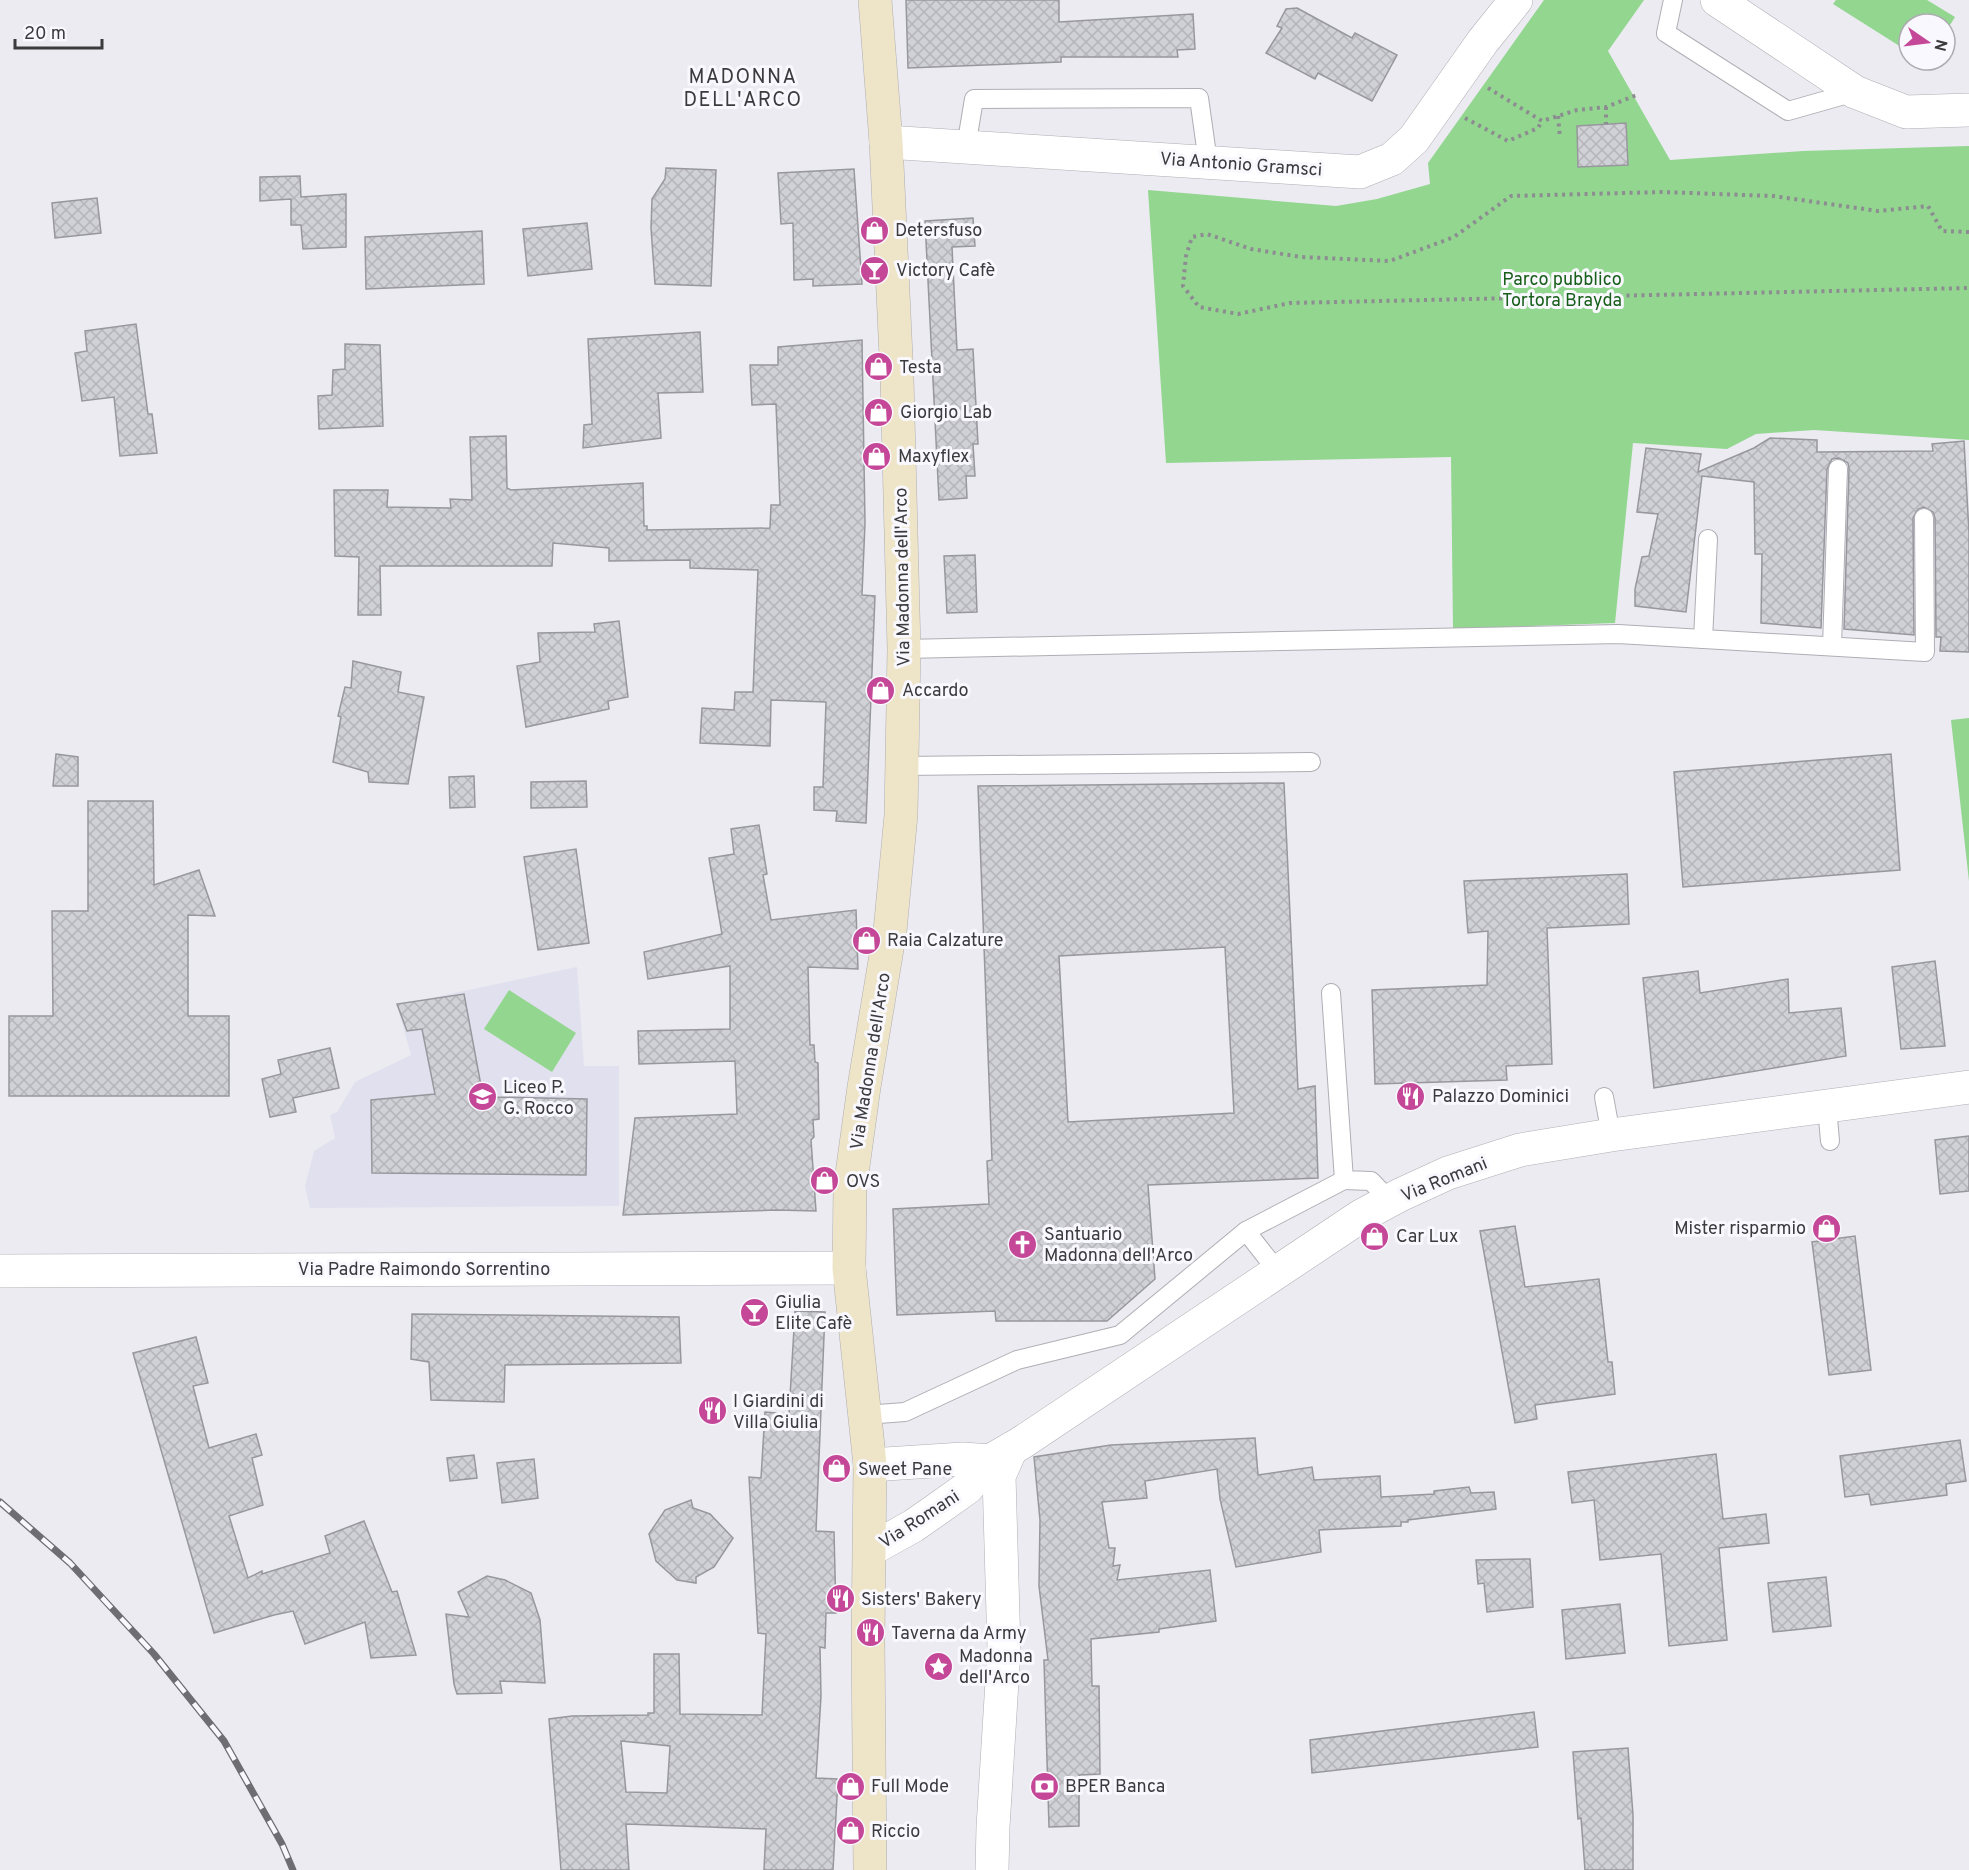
<svg xmlns="http://www.w3.org/2000/svg" width="1969" height="1870" viewBox="0 0 1969 1870" font-family="Overpass,sans-serif">
<defs>
<pattern id="building-cross-hatch" width="8" height="8" patternUnits="userSpaceOnUse" patternTransform="scale(1.5)"><rect width="8" height="8" fill="#d0d1d7"/><path d="M0 0l8 8M0 8l8-8" fill="none" stroke="#b4b4b9"/></pattern>
</defs>
<rect width="100%" height="100%" fill="#ebebf1"/>
<path fill="#e1e0ee" d="M577,967L584,1066H619V1206L310,1208L305,1186L314,1151L335,1138L330,1115L337,1112L355,1082L411,1055L397,1005Z"/>
<g fill="#92d68f">
<path d="M1544,0H1644L1608,51L1670,160L1803,151L1969,146V440L1814,430L1756,434L1727,449L1633,443L1615,623L1453,629L1451,457L1166,463L1148,190L1336,206L1377,199L1430,184L1428,163Z"/>
<path d="M1836,0H1927L1955,17L1945,33V24H1909V52L1833,4Z"/>
<path d="M1969,718V881L1951,720Z"/>
<path d="M509,990L576,1033L552,1072L484,1029Z"/>
</g>
<g fill="url(#building-cross-hatch)" stroke="#97979d" stroke-width="1.5" fill-rule="evenodd">
<path d="M906,0H1059V22L1193,14L1195,49L1177,50L1178,57H1061V62L908,68Z"/>
<path d="M1297,8L1352,38L1355,33L1397,55L1372,101L1318,73L1315,79L1266,53L1282,28L1277,26L1286,9Z"/>
<path d="M1626,123L1628,165L1578,167L1577,126Z"/>
<path d="M666,168L716,170L711,286L655,284L651,228L652,199L665,179Z"/>
<path d="M854,169L862,284L813,286V279L794,280L793,223L781,224L778,173Z"/>
<path d="M300,176L301,197L346,194V247L303,249L301,225H291V199L260,201V177Z"/>
<path d="M97,198L101,233L55,238L52,203Z"/>
<path d="M973,218L975,246L952,247L957,350L973,349L978,444H973L975,476H966L967,498L939,500L925,221Z"/>
<path d="M587,223L592,269L528,276L523,229Z"/>
<path d="M482,231L484,284L366,289L365,237Z"/>
<path d="M136,324L148,414H152L157,453L120,456L114,397L82,401L75,353L87,351L85,331Z"/>
<path d="M700,332L703,392L658,393L661,438L583,448L584,425L592,424L588,339Z"/>
<path d="M862,340L865,523L862,595L875,596L866,823L836,821L837,811L814,810V787H823L826,702L771,700L770,746L700,743L702,708L734,710L735,692H753L758,570L690,568V560L609,561V548L553,543L552,566H380L381,615H358L359,557L335,556L334,490H388L387,507L451,508L450,499L472,500L470,437L506,436L507,488L511,490L643,483L644,526H647V530L770,528L771,505H780L776,404L752,405L750,365H778V347Z"/>
<path d="M345,344L380,345L383,426L319,429L318,396L332,395L333,370L345,369Z"/>
<path d="M1770,438L1817,440V452L1933,451L1932,444L1964,441L1969,533V652L1940,651L1941,637H1936L1935,518L1933,512L1924,507L1918,509L1913,518L1914,635L1844,629L1849,469L1848,463L1839,458L1832,459L1827,469L1821,628L1761,623L1762,554H1755L1754,482L1702,476L1686,612L1635,606V589L1642,557L1649,556L1658,514L1637,512L1646,448L1701,454L1698,472L1754,448Z"/>
<path d="M975,555L977,612L947,613L944,556Z"/>
<path d="M619,621L628,697L608,701L609,709L526,727L517,666L540,662L538,633L595,632L594,624Z"/>
<path d="M353,661L401,672L398,692L424,697L408,784L369,782L368,772L333,762L341,717L338,716L345,687L351,688Z"/>
<path d="M56,754L78,757V786H53Z"/>
<path d="M1891,754L1900,870L1683,887L1674,772Z"/>
<path d="M474,776L475,807L450,808L449,777Z"/>
<path d="M586,781L587,807L531,808V782Z"/>
<path d="M1284,783L1298,1089L1315,1086L1318,1178L1148,1185L1155,1279L1107,1321H996L995,1311L897,1315L893,1209L989,1204L987,1161L992,1160L978,786ZM1225,947L1234,1113L1068,1122L1059,956Z"/>
<path d="M88,801H153L154,885L199,870L215,916L188,915V1016H229V1096H9V1016H53L52,911H88Z"/>
<path d="M759,825L767,874L763,875L771,920L856,910L858,969L808,967L810,1045H814L815,1062L818,1063L819,1119L813,1120L814,1137L811,1140L816,1211L776,1210L623,1215L635,1118L737,1114L735,1061L639,1064L638,1031L730,1029V966L648,979L644,952L722,934L709,858L734,854L731,829Z"/>
<path d="M576,849L589,943L538,950L524,857Z"/>
<path d="M1627,874L1629,924L1547,928L1552,1064L1506,1066L1507,1080L1375,1084L1372,990L1487,985L1488,931L1468,933L1464,881Z"/>
<path d="M1935,961L1945,1046L1901,1049L1892,967Z"/>
<path d="M1698,971L1700,993L1788,979L1789,1013L1841,1008L1846,1056L1654,1088L1643,978Z"/>
<path d="M464,994L482,1091L490,1090V1097L587,1099L586,1175L372,1173L371,1100L435,1094L422,1029L407,1031L397,1004Z"/>
<path d="M330,1048L339,1088L293,1098L296,1112L270,1117L262,1079L281,1074L278,1060Z"/>
<path d="M1969,1136V1191L1940,1194L1935,1140Z"/>
<path d="M1515,1226L1525,1287L1599,1279L1608,1362H1612L1615,1394L1535,1405L1537,1419L1515,1423L1480,1231Z"/>
<path d="M1855,1236L1871,1370L1829,1375L1812,1242Z"/>
<path d="M795,1311L825,1312L816,1531L834,1532L836,1613H826L825,1648L820,1647L821,1696L816,1778L838,1779L833,1870H764L766,1829L626,1824L629,1870H561L549,1719L572,1716L648,1715V1713H654V1654H679L680,1714L762,1715L766,1634L758,1633L749,1477L761,1478L765,1412L789,1414ZM621,1741L670,1746L667,1793L626,1792Z"/>
<path d="M412,1314L679,1317L681,1363L505,1365L504,1402L431,1400L429,1362L411,1359Z"/>
<path d="M196,1337L208,1383L193,1386L209,1448L256,1434L262,1455L252,1458L263,1505L229,1516L248,1578L262,1571V1574L330,1553L325,1536L364,1521L392,1592L397,1591L416,1655L371,1658L365,1622L305,1644L293,1611L274,1615L214,1633L133,1353Z"/>
<path d="M1255,1438L1258,1475L1312,1467L1314,1480L1380,1476L1381,1497L1434,1494V1491L1469,1487L1471,1493L1494,1492L1496,1509L1408,1520V1522H1401V1526L1319,1530L1321,1552L1236,1567L1220,1499L1217,1469L1145,1481L1147,1498L1102,1502L1109,1548H1115L1113,1566L1120,1565L1117,1580L1210,1570L1216,1621L1159,1629V1632L1091,1639L1092,1686H1099L1100,1774L1079,1775V1826L1049,1827L1044,1660H1048L1039,1586L1040,1520L1034,1457L1111,1445Z"/>
<path d="M1960,1440L1966,1481L1946,1484L1947,1495L1871,1505L1869,1494L1845,1497L1840,1456Z"/>
<path d="M1716,1454L1723,1519L1766,1514L1769,1543L1719,1548L1727,1640L1669,1646L1661,1554L1600,1560L1594,1500L1572,1503L1568,1472Z"/>
<path d="M474,1455L477,1478L450,1481L447,1458Z"/>
<path d="M534,1459L538,1498L502,1503L497,1463Z"/>
<path d="M691,1500L693,1508L710,1514L733,1538L714,1567L696,1577V1583L677,1580L656,1561L649,1534L665,1510Z"/>
<path d="M1530,1559L1533,1607L1487,1612L1484,1583L1478,1584L1476,1560Z"/>
<path d="M487,1576L505,1580L531,1593L540,1620L545,1683L500,1681L502,1693L457,1694L454,1684L446,1614L469,1617L458,1592Z"/>
<path d="M1826,1577L1831,1626L1773,1632L1768,1583Z"/>
<path d="M1620,1604L1625,1653L1566,1659L1562,1610Z"/>
<path d="M1534,1712L1538,1747L1312,1773L1310,1740Z"/>
<path d="M1628,1748L1633,1815V1870H1585L1581,1818L1578,1819L1573,1752Z"/>
</g>
<g fill="none" stroke-linecap="round" stroke-linejoin="round">
<defs>
<g id="service">
<path d="M1673,0L1666,33L1788,111L1855,92"/>
<path d="M966,147L974,99L1199,98L1208,162"/>
<path d="M1703,639L1708,539"/>
<path d="M1832,646L1838,469"/>
<path d="M904,649L1618,634L1925,652L1924,518"/>
<path d="M902,766L1311,762"/>
<path d="M1331,993L1344,1180L1371,1181L1390,1201"/>
<path d="M1604,1097L1611,1135"/>
<path d="M1827,1107L1830,1141"/>
<path d="M1278,1272L1246,1231L1344,1180"/>
<path d="M865,1415L905,1412L1017,1360L1120,1335L1246,1231"/>
</g>
<g id="minor">
<path d="M1717,0L1855,92L1906,112L1969,110"/>
<path d="M886,142L1360,172L1392,159L1414,139L1483,41L1516,0"/>
<path d="M0,1271L849,1268"/>
<path d="M992,1870L993,1827L1004,1649L999,1476L1011,1449"/>
</g>
<g id="tertiary">
<path d="M870,1465L963,1459L990,1461"/>
<path d="M870,1550L913,1526L936,1510L967,1488L990,1461L1021,1443L1361,1216L1400,1195L1448,1173L1520,1150L1611,1135L1969,1087"/>
</g>
<path id="secondary" d="M870,1870L868,1639L870,1465L849,1268L850,1188L864,1087L890,931L901,815L904,649L897,378L886,142L875,0"/>
</defs>
<use href="#service" stroke="#afaeb4" stroke-width="20"/>
<use href="#minor" stroke="#afaeb4" stroke-width="34"/>
<use href="#tertiary" stroke="#afaeb4" stroke-width="34"/>
<use href="#secondary" stroke="#afaeb4" stroke-width="34"/>
<g stroke="#8d8d91" stroke-width="4" stroke-dasharray="3 4.5" stroke-linecap="butt">
<path d="M1488,88L1542,121L1577,110L1606,107L1637,95"/>
<path d="M1606,107V124"/>
<path d="M1558,116L1560,138"/>
<path d="M1465,118L1508,141L1538,128L1542,121"/>
<path d="M1969,232L1942,231L1928,206L1878,211L1773,196L1662,192L1511,196L1454,237L1390,261L1301,257L1251,249L1207,234L1192,237L1186,256L1183,286L1199,307L1238,314L1290,303L1969,288"/>
</g>
<use href="#service" stroke="#fff" stroke-width="18"/>
<use href="#minor" stroke="#fff" stroke-width="33"/>
<use href="#tertiary" stroke="#fff" stroke-width="33"/>
<use href="#secondary" stroke="#eee4c7" stroke-width="33"/>
<defs>
<path id="rail" d="M0,1502L70,1563L154,1654L224,1741L282,1844L293,1870"/>
</defs>
<use href="#rail" stroke="#6e6e72" stroke-width="7"/>
<use href="#rail" stroke="#f8f8fe" stroke-width="4.5" stroke-dasharray="14" stroke-linecap="butt"/>
</g>
<defs>
<symbol id="shop-disc" viewBox="-11 -11 22 22"><circle r="9.5" fill="#c54898" stroke="#f8f8fe"/><path d="M-5-2.5h2.3a2.7 3.5 0 0 1 5.4 0H5L5.5 6h-11ZM-1.5-2.5h3a1.5 2.3 0 0 0-3 0Z" fill="#fff"/></symbol>
<symbol id="bar-disc" viewBox="-11 -11 22 22"><circle r="9.5" fill="#c54898" stroke="#f8f8fe"/><path d="M-6-5H6L.8 .8V4.5H3.5V6h-7V4.5H-.8V.8Z" fill="#fff"/></symbol>
<symbol id="restaurant-disc" viewBox="-11 -11 22 22"><circle r="9.5" fill="#c54898" stroke="#f8f8fe"/><path d="M-5-6h1v4h1v-4h1v4h1v-4h1v5L-1.5 .5V6h-2V.5L-5-1ZM5-6V6H3V1.5H1.5Q1.5-4 5-6Z" fill="#fff"/></symbol>
<symbol id="school-disc" viewBox="-11 -11 22 22"><circle r="9.5" fill="#c54898" stroke="#f8f8fe"/><path d="M0-5L7-2L0 1L-7-2ZM-4 1L0 2.5L4 1V4Q0 6-4 4Z" fill="#fff"/></symbol>
<symbol id="church-disc" viewBox="-11 -11 22 22"><circle r="9.5" fill="#c54898" stroke="#f8f8fe"/><path d="M-1.2-6h2.4v3.5h3.3v2.4h-3.3V6h-2.4V-.1h-3.3v-2.4h3.3Z" fill="#fff"/></symbol>
<symbol id="sight-disc" viewBox="-11 -11 22 22"><circle r="9.5" fill="#c54898" stroke="#f8f8fe"/><path d="M0-6L1.8-2.2L6-1.7L2.9 1.2L3.7 5.4L0 3.3L-3.7 5.4L-2.9 1.2L-6-1.7L-1.8-2.2Z" fill="#fff"/></symbol>
<symbol id="bank-disc" viewBox="-11 -11 22 22"><circle r="9.5" fill="#c54898" stroke="#f8f8fe"/><path d="M-6-4H6V4H-6ZM0-2.3a2.3 2.3 0 1 0 0 4.6a2.3 2.3 0 1 0 0-4.6Z" fill="#fff"/></symbol>
</defs>
<g fill-rule="evenodd">
<use href="#shop-disc" x="858" y="214" width="33" height="33"/>
<use href="#bar-disc" x="858" y="254" width="33" height="33"/>
<use href="#shop-disc" x="862" y="350" width="33" height="33"/>
<use href="#shop-disc" x="862" y="396" width="33" height="33"/>
<use href="#shop-disc" x="860" y="440" width="33" height="33"/>
<use href="#shop-disc" x="864" y="674" width="33" height="33"/>
<use href="#shop-disc" x="850" y="924" width="33" height="33"/>
<use href="#restaurant-disc" x="1394" y="1080" width="33" height="33"/>
<use href="#school-disc" x="466" y="1080" width="33" height="33"/>
<use href="#shop-disc" x="808" y="1164" width="33" height="33"/>
<use href="#shop-disc" x="1810" y="1212" width="33" height="33"/>
<use href="#shop-disc" x="1358" y="1220" width="33" height="33"/>
<use href="#church-disc" x="1006" y="1228" width="33" height="33"/>
<use href="#bar-disc" x="738" y="1296" width="33" height="33"/>
<use href="#restaurant-disc" x="696" y="1394" width="33" height="33"/>
<use href="#shop-disc" x="820" y="1452" width="33" height="33"/>
<use href="#restaurant-disc" x="824" y="1582" width="33" height="33"/>
<use href="#restaurant-disc" x="854" y="1616" width="33" height="33"/>
<use href="#sight-disc" x="922" y="1650" width="33" height="33"/>
<use href="#shop-disc" x="834" y="1770" width="33" height="33"/>
<use href="#bank-disc" x="1028" y="1770" width="33" height="33"/>
<use href="#shop-disc" x="834" y="1814" width="33" height="33"/>
</g>
<g text-anchor="middle" stroke-width="6" stroke-linejoin="round" paint-order="stroke">
<g font-size="18" fill="#3b3b3d" stroke="#f8f8fe">
<text transform="translate(1241 164) rotate(4)" y="6">Via Antonio Gramsci</text>
<text transform="translate(902 577) rotate(-91)" y="6">Via Madonna dell'Arco</text>
<text transform="translate(870 1061) rotate(-81)" y="6">Via Madonna dell'Arco</text>
<text transform="translate(1444 1179) rotate(-22)" y="6">Via Romani</text>
<text x="424" y="1275">Via Padre Raimondo Sorrentino</text>
<text transform="translate(919 1519) rotate(-33)" y="6">Via Romani</text>
</g>
<g font-size="18" fill="#3b3b3d" stroke="#f8f8fe" text-anchor="start">
<text x="895" y="236">Detersfuso</text>
<text x="896" y="276">Victory Cafè</text>
<text x="899" y="373">Testa</text>
<text x="900" y="418">Giorgio Lab</text>
<text x="898" y="462">Maxyflex</text>
<text x="902" y="696">Accardo</text>
<text x="887" y="946">Raia Calzature</text>
<text x="503" y="1093">Liceo P.<tspan x="503" dy="21">G. Rocco</tspan></text>
<text x="1432" y="1102">Palazzo Dominici</text>
<text x="846" y="1187">OVS</text>
<text x="1806" y="1234" text-anchor="end">Mister risparmio</text>
<text x="1044" y="1240">Santuario<tspan x="1044" dy="21">Madonna dell'Arco</tspan></text>
<text x="1396" y="1242">Car Lux</text>
<text x="775" y="1308">Giulia<tspan x="775" dy="21">Elite Cafè</tspan></text>
<text x="733" y="1407">I Giardini di<tspan x="733" dy="21">Villa Giulia</tspan></text>
<text x="858" y="1475">Sweet Pane</text>
<text x="861" y="1605">Sisters' Bakery</text>
<text x="891" y="1639">Taverna da Army</text>
<text x="959" y="1662">Madonna<tspan x="959" dy="21">dell'Arco</tspan></text>
<text x="871" y="1792">Full Mode</text>
<text x="1065" y="1792">BPER Banca</text>
<text x="871" y="1837">Riccio</text>
</g>
<g font-size="18" fill="#175e19" stroke="#f8f8fe">
<text x="1562" y="285">Parco pubblico<tspan x="1562" dy="21">Tortora Brayda</tspan></text>
</g>
<g font-size="20" letter-spacing="1.5" fill="#3b3b3d" stroke="#f8f8fe">
<text x="743" y="83">MADONNA<tspan x="743" dy="23">DELL'ARCO</tspan></text>
</g>
</g>
<g transform="translate(1927 42) rotate(104)"><circle r="28" fill="#f8f8fe" stroke="#acacb1" stroke-width="1.5"/>
<path d="M0-4.5L10 22L0 15L-10 22Z" fill="#c54898"/>
<text y="-9" font-size="16" font-weight="bold" text-anchor="middle" fill="#3b3b3d">N</text>
</g>
<path d="M15 39v9h87v-9" fill="none" stroke="#3b3b3d" stroke-width="3"/>
<text x="24" y="39" font-size="18" fill="#3b3b3d" stroke="#f8f8fe" stroke-width="4.5" paint-order="stroke">20 m</text>
</svg>
